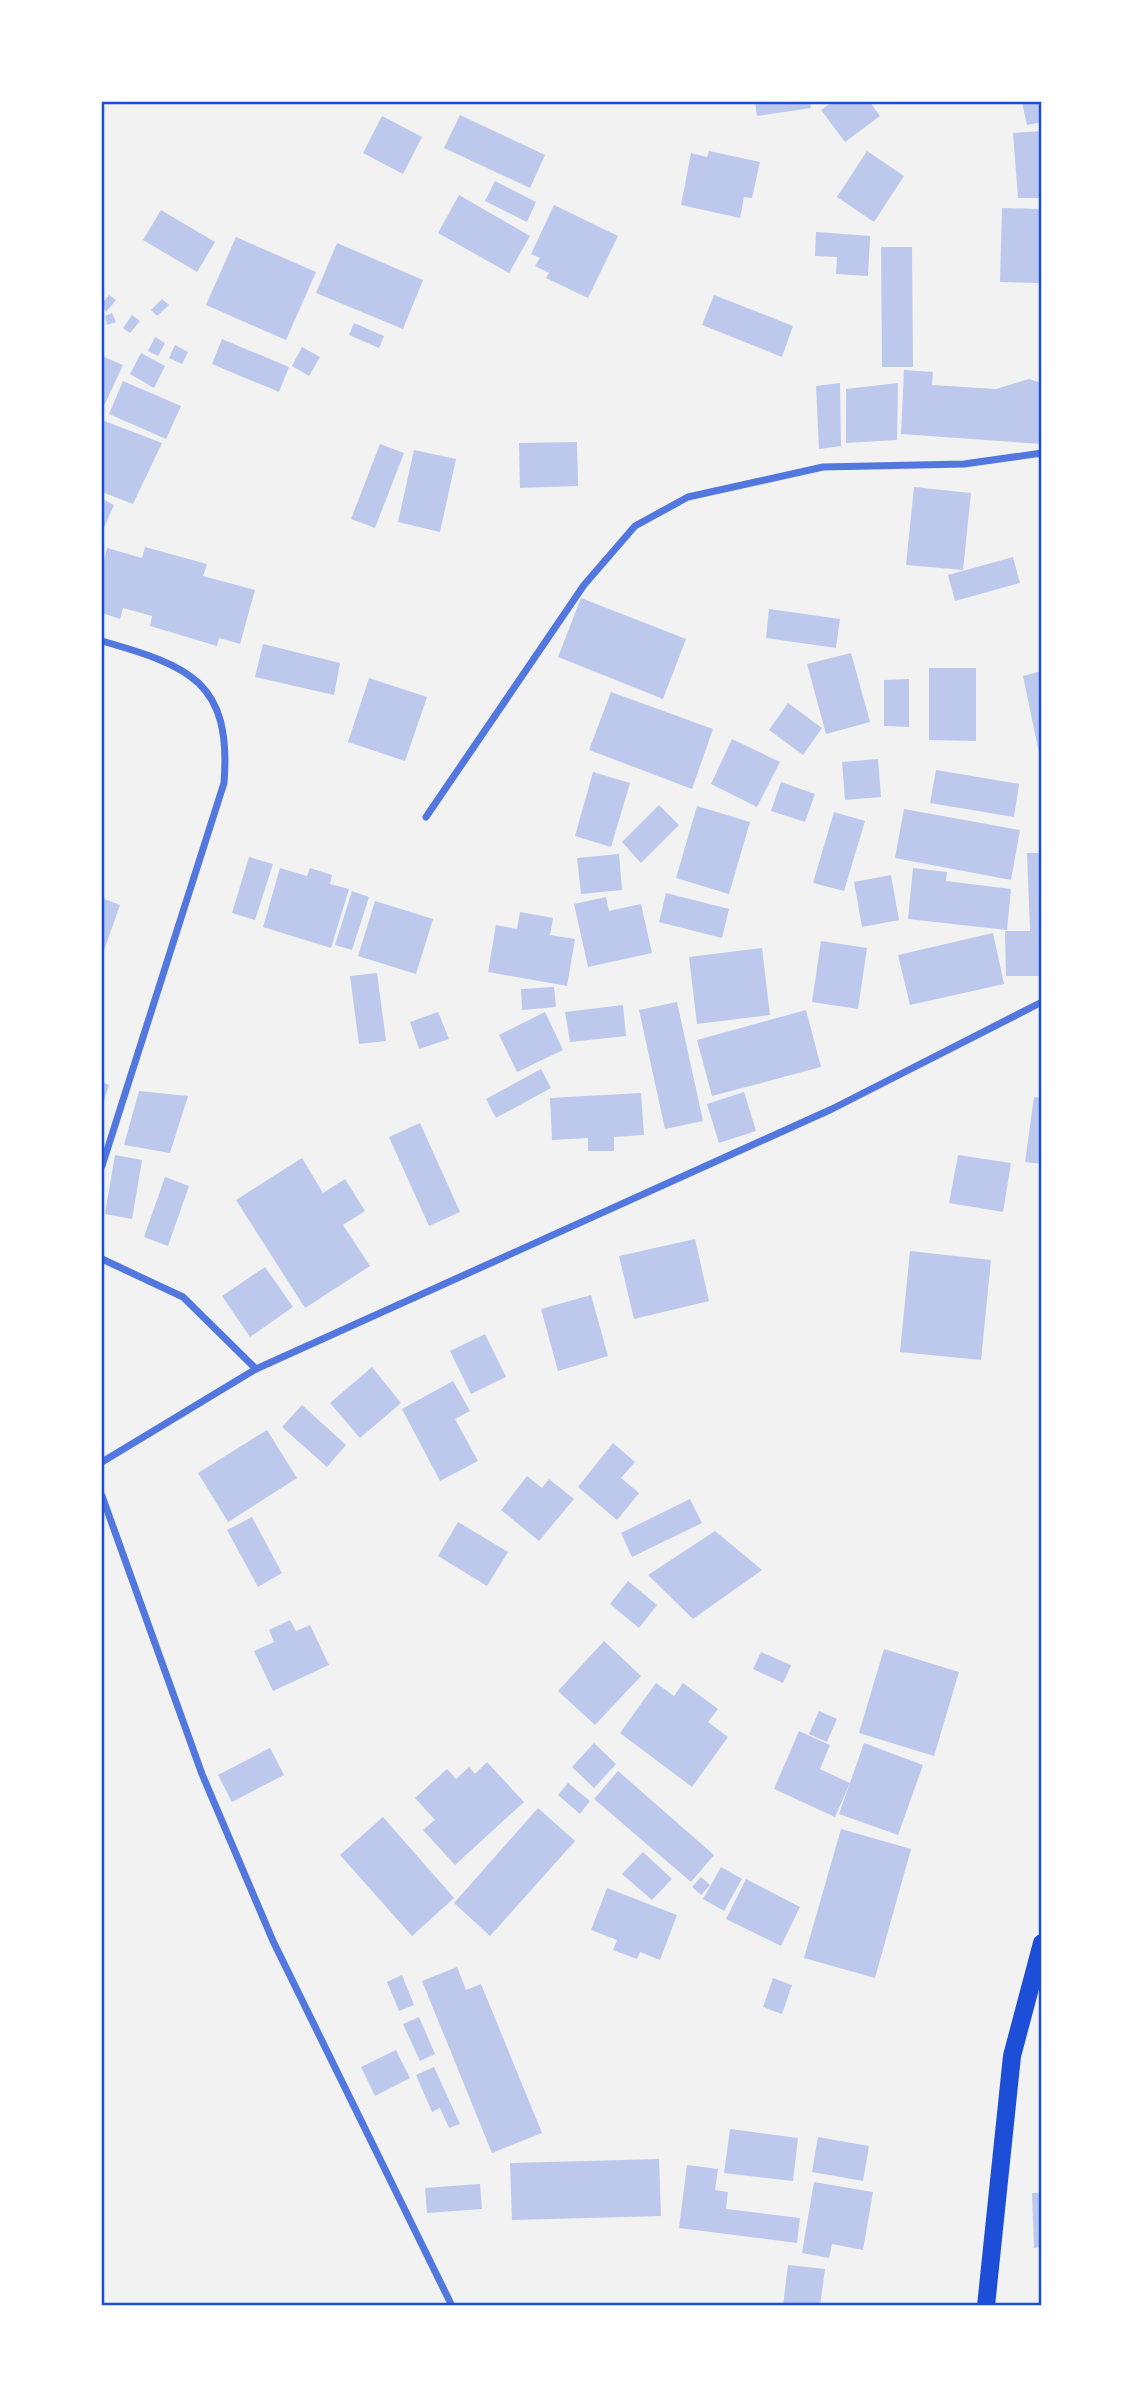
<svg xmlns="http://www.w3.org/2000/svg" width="1143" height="2407" viewBox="0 0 1143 2407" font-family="'Roboto Condensed',sans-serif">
<rect width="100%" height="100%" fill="#f2f2f2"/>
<g fill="#bdc9ec">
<path d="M755,102H810L811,108L757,116Z"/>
<path d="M832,102H870L880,116L845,142L821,110Z"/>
<path d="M1022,102H1042V122L1027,125Z"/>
<path d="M460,115L545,155L530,188L444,148Z"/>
<path d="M382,116L422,137L403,174L363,153Z"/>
<path d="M1042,131V198H1018L1013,133Z"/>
<path d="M709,151L760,162L752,198L744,197L740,218L681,205L691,153L707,157Z"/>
<path d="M867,151L904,176L874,222L837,197Z"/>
<path d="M495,181L536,202L527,222L485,201Z"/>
<path d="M459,195L530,236L509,273L438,233Z"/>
<path d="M554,205L618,236L588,298L546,278L549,273L535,266L540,258L531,254Z"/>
<path d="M1002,208L1042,209V283L1000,282Z"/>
<path d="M161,210L215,242L197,272L143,240Z"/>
<path d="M816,232L870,236L868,276L836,274L837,257L815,256Z"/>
<path d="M236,237L316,272L286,340L206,305Z"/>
<path d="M337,243L423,280L403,329L316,293Z"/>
<path d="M881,247H912L913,367H882Z"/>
<path d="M109,295L116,300L106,312L102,304Z"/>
<path d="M714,295L793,326L782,357L702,325Z"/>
<path d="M162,299L169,305L157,316L151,310Z"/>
<path d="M112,313L116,322L107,325L105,316Z"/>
<path d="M132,315L140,321L130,333L123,328Z"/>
<path d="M354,323L384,336L379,348L349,335Z"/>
<path d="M155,337L165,343L158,356L148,351Z"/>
<path d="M222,339L289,367L279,392L212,364Z"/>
<path d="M175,345L188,352L182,364L169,358Z"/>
<path d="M302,347L320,357L309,376L292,366Z"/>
<path d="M141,353L165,366L154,388L130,374Z"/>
<path d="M102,356L123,365L102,410Z"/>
<path d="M904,370L933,372L932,385L996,389L1029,379L1042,383V444L901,434Z"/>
<path d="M123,381L181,406L166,439L109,414Z"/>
<path d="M840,383L841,446L819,449L816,386Z"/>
<path d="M898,383L897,440L846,443V389Z"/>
<path d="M102,420L162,443L133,504L102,492Z"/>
<path d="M577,442L578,486L520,488L519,443Z"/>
<path d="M380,444L404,453L375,528L351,519Z"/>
<path d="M414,450L456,459L440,532L398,522Z"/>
<path d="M914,487L971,493L963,570L906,565Z"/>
<path d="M102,499L114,505L102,532Z"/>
<path d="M145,547L207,564L203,576L255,590L240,644L219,638L217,646L150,626L152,616L123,608L120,619L102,613V569L107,548L142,558Z"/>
<path d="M1013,557L1020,583L955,601L948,575Z"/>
<path d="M581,598L686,639L663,699L558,657Z"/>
<path d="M769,609L840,619L836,648L766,638Z"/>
<path d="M263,644L340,663L334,695L255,677Z"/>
<path d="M851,653L870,722L826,734L807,664Z"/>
<path d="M929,668H976V741L929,740Z"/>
<path d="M1042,671V758H1040L1023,676Z"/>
<path d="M369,678L427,697L405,761L348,742Z"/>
<path d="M909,679V727L884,726V680Z"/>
<path d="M611,692L713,729L692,789L589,750Z"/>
<path d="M788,703L822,728L803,755L769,730Z"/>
<path d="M732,739L780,762L757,807L711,784Z"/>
<path d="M878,759L881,797L845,800L842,762Z"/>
<path d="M936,770L1019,784L1014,817L930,803Z"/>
<path d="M593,772L630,783L611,847L575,836Z"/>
<path d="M781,782L815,794L805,822L771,811Z"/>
<path d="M659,805L679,825L641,863L622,842Z"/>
<path d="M697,806L750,822L729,894L676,878Z"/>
<path d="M904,809L1020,830L1011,880L895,858Z"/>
<path d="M834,812L865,821L844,891L813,883Z"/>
<path d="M1027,853H1042V976H1006L1005,931H1030Z"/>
<path d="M619,854L622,890L581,894L577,858Z"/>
<path d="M249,857L273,864L255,920L232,913Z"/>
<path d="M280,868L307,876L310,868L332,875L330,884L349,889L331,948L263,927Z"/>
<path d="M913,868L947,872L946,881L1011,889L1007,930L908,919Z"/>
<path d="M891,875L899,920L862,927L854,882Z"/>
<path d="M352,891L369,897L352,950L335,945Z"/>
<path d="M666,893L729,909L722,938L659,922Z"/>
<path d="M606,897L609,911L641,904L652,953L588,967L574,904Z"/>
<path d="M102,898L120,905L102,956Z"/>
<path d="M375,901L433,919L416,974L358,956Z"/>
<path d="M520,912L553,918L550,935L575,939L567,986L488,972L496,925L517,929Z"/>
<path d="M993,933L1004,984L910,1005L898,955Z"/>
<path d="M821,941L867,948L858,1009L812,1002Z"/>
<path d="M762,948L770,1015L697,1024L689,957Z"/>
<path d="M377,973L386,1041L359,1044L350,976Z"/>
<path d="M554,987L556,1007L522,1010L521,989Z"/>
<path d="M677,1002L703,1121L665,1129L639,1010Z"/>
<path d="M623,1005L626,1036L570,1042L565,1012Z"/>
<path d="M806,1010L821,1067L712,1096L697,1040Z"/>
<path d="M438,1012L449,1039L419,1049L410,1022Z"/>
<path d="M545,1012L563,1050L517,1072L499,1035Z"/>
<path d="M541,1069L551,1088L496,1118L486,1099Z"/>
<path d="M102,1082L109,1085L102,1107Z"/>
<path d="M139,1091L188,1096L170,1153L124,1145Z"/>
<path d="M744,1092L756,1131L719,1143L707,1104Z"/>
<path d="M641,1093L644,1135L614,1137V1151H588V1138L552,1140L550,1098Z"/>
<path d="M1034,1097L1042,1098V1164L1025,1162Z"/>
<path d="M420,1123L460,1212L429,1226L389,1137Z"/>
<path d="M115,1155L142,1160L132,1219L105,1214Z"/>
<path d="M958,1155L1011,1163L1003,1212L949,1203Z"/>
<path d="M302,1158L323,1193L345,1179L365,1211L343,1225L370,1266L305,1308L236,1200Z"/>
<path d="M165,1177L189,1186L168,1246L144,1237Z"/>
<path d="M695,1239L709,1301L634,1319L619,1256Z"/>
<path d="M910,1251L991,1260L981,1360L900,1352Z"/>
<path d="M265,1267L293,1307L250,1337L222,1296Z"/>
<path d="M591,1295L608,1356L558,1371L541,1309Z"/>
<path d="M485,1334L506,1377L471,1394L450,1351Z"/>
<path d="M372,1367L401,1403L360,1438L330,1403Z"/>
<path d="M453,1381L470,1411L455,1419L478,1461L440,1481L402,1409Z"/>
<path d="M302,1405L346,1445L327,1467L282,1427Z"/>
<path d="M267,1430L297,1478L228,1522L198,1473Z"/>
<path d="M613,1443L635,1462L621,1478L639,1493L617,1520L578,1487Z"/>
<path d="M527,1476L542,1488L549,1479L574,1499L539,1541L501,1510Z"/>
<path d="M690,1499L702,1523L632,1557L621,1533Z"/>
<path d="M252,1517L282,1573L258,1587L227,1530Z"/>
<path d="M458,1522L508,1552L487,1586L438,1556Z"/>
<path d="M715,1531L762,1570L693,1619L648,1575Z"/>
<path d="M628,1581L657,1605L639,1628L610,1604Z"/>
<path d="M290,1620L296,1631L310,1625L329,1665L273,1691L254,1651L274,1642L269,1630Z"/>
<path d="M604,1641L641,1676L595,1725L558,1691Z"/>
<path d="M884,1649L959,1672L934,1756L859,1733Z"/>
<path d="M761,1652L791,1665L783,1683L753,1669Z"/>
<path d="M656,1683L674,1696L683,1683L718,1709L708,1722L728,1737L692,1787L620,1733Z"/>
<path d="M819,1711L837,1719L827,1742L809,1734Z"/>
<path d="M799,1731L830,1745L820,1769L850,1783L835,1817L774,1789Z"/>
<path d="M594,1743L616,1764L594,1788L572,1767Z"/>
<path d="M864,1743L923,1765L898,1835L839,1814Z"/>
<path d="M270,1748L284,1775L232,1802L218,1775Z"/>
<path d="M487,1762L524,1802L455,1865L423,1830L435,1820L415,1798L447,1769L456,1779L469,1767L475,1774Z"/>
<path d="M618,1771L714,1855L691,1882L594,1799Z"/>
<path d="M568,1783L590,1801L580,1814L558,1795Z"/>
<path d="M538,1808L575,1841L490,1936L454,1903Z"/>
<path d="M383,1817L454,1898L412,1936L340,1855Z"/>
<path d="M841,1829L911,1849L875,1978L804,1958Z"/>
<path d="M643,1852L672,1879L652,1900L622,1874Z"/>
<path d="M721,1867L742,1879L724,1911L703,1899Z"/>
<path d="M701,1877L710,1885L701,1895L692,1887Z"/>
<path d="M746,1879L800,1907L781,1946L726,1919Z"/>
<path d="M607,1888L677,1915L660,1960L640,1952L637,1959L613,1950L617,1940L591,1930Z"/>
<path d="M457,1967L466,1990L481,1984L542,2133L492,2153L422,1981Z"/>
<path d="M402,1975L414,2005L399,2011L387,1982Z"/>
<path d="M773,1978L792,1985L782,2014L763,2007Z"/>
<path d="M419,2017L435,2054L420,2061L403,2024Z"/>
<path d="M396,2050L410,2078L375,2096L361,2067Z"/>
<path d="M434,2067L460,2124L449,2128L440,2108L432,2112L416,2075Z"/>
<path d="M730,2129L798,2138L793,2181L724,2173Z"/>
<path d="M818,2137L869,2146L863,2181L812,2172Z"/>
<path d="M659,2159L661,2216L512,2220L510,2163Z"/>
<path d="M687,2165L718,2169L715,2190L728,2192L726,2209L800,2218L797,2243L679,2228Z"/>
<path d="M814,2182L873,2192L863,2250L832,2244L829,2258L802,2253Z"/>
<path d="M480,2184L482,2209L427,2213L425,2188Z"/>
<path d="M1032,2193H1042V2247L1034,2248Z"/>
<path d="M788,2265L825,2269L820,2306H783Z"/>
</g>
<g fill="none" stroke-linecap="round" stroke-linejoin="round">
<g stroke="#5277de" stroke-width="7">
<path d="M102,641C189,666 232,681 224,783L102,1166"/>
<path d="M426,817L584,585L635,526L688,497L823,467L964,464L1042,453"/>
<path d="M102,1259L183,1297L256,1369"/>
<path d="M102,1462L256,1369L832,1109L1042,1002"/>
<path d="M102,1496L202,1774L273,1941L452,2306"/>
</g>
<path stroke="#1d4ed8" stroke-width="18" d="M986,2306L1012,2056L1042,1943"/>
</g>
<rect width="1143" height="2407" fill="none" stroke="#ffffff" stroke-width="206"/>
<rect x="103" y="103" width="937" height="2201" fill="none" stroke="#1d4ed8" stroke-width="2.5"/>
</svg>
